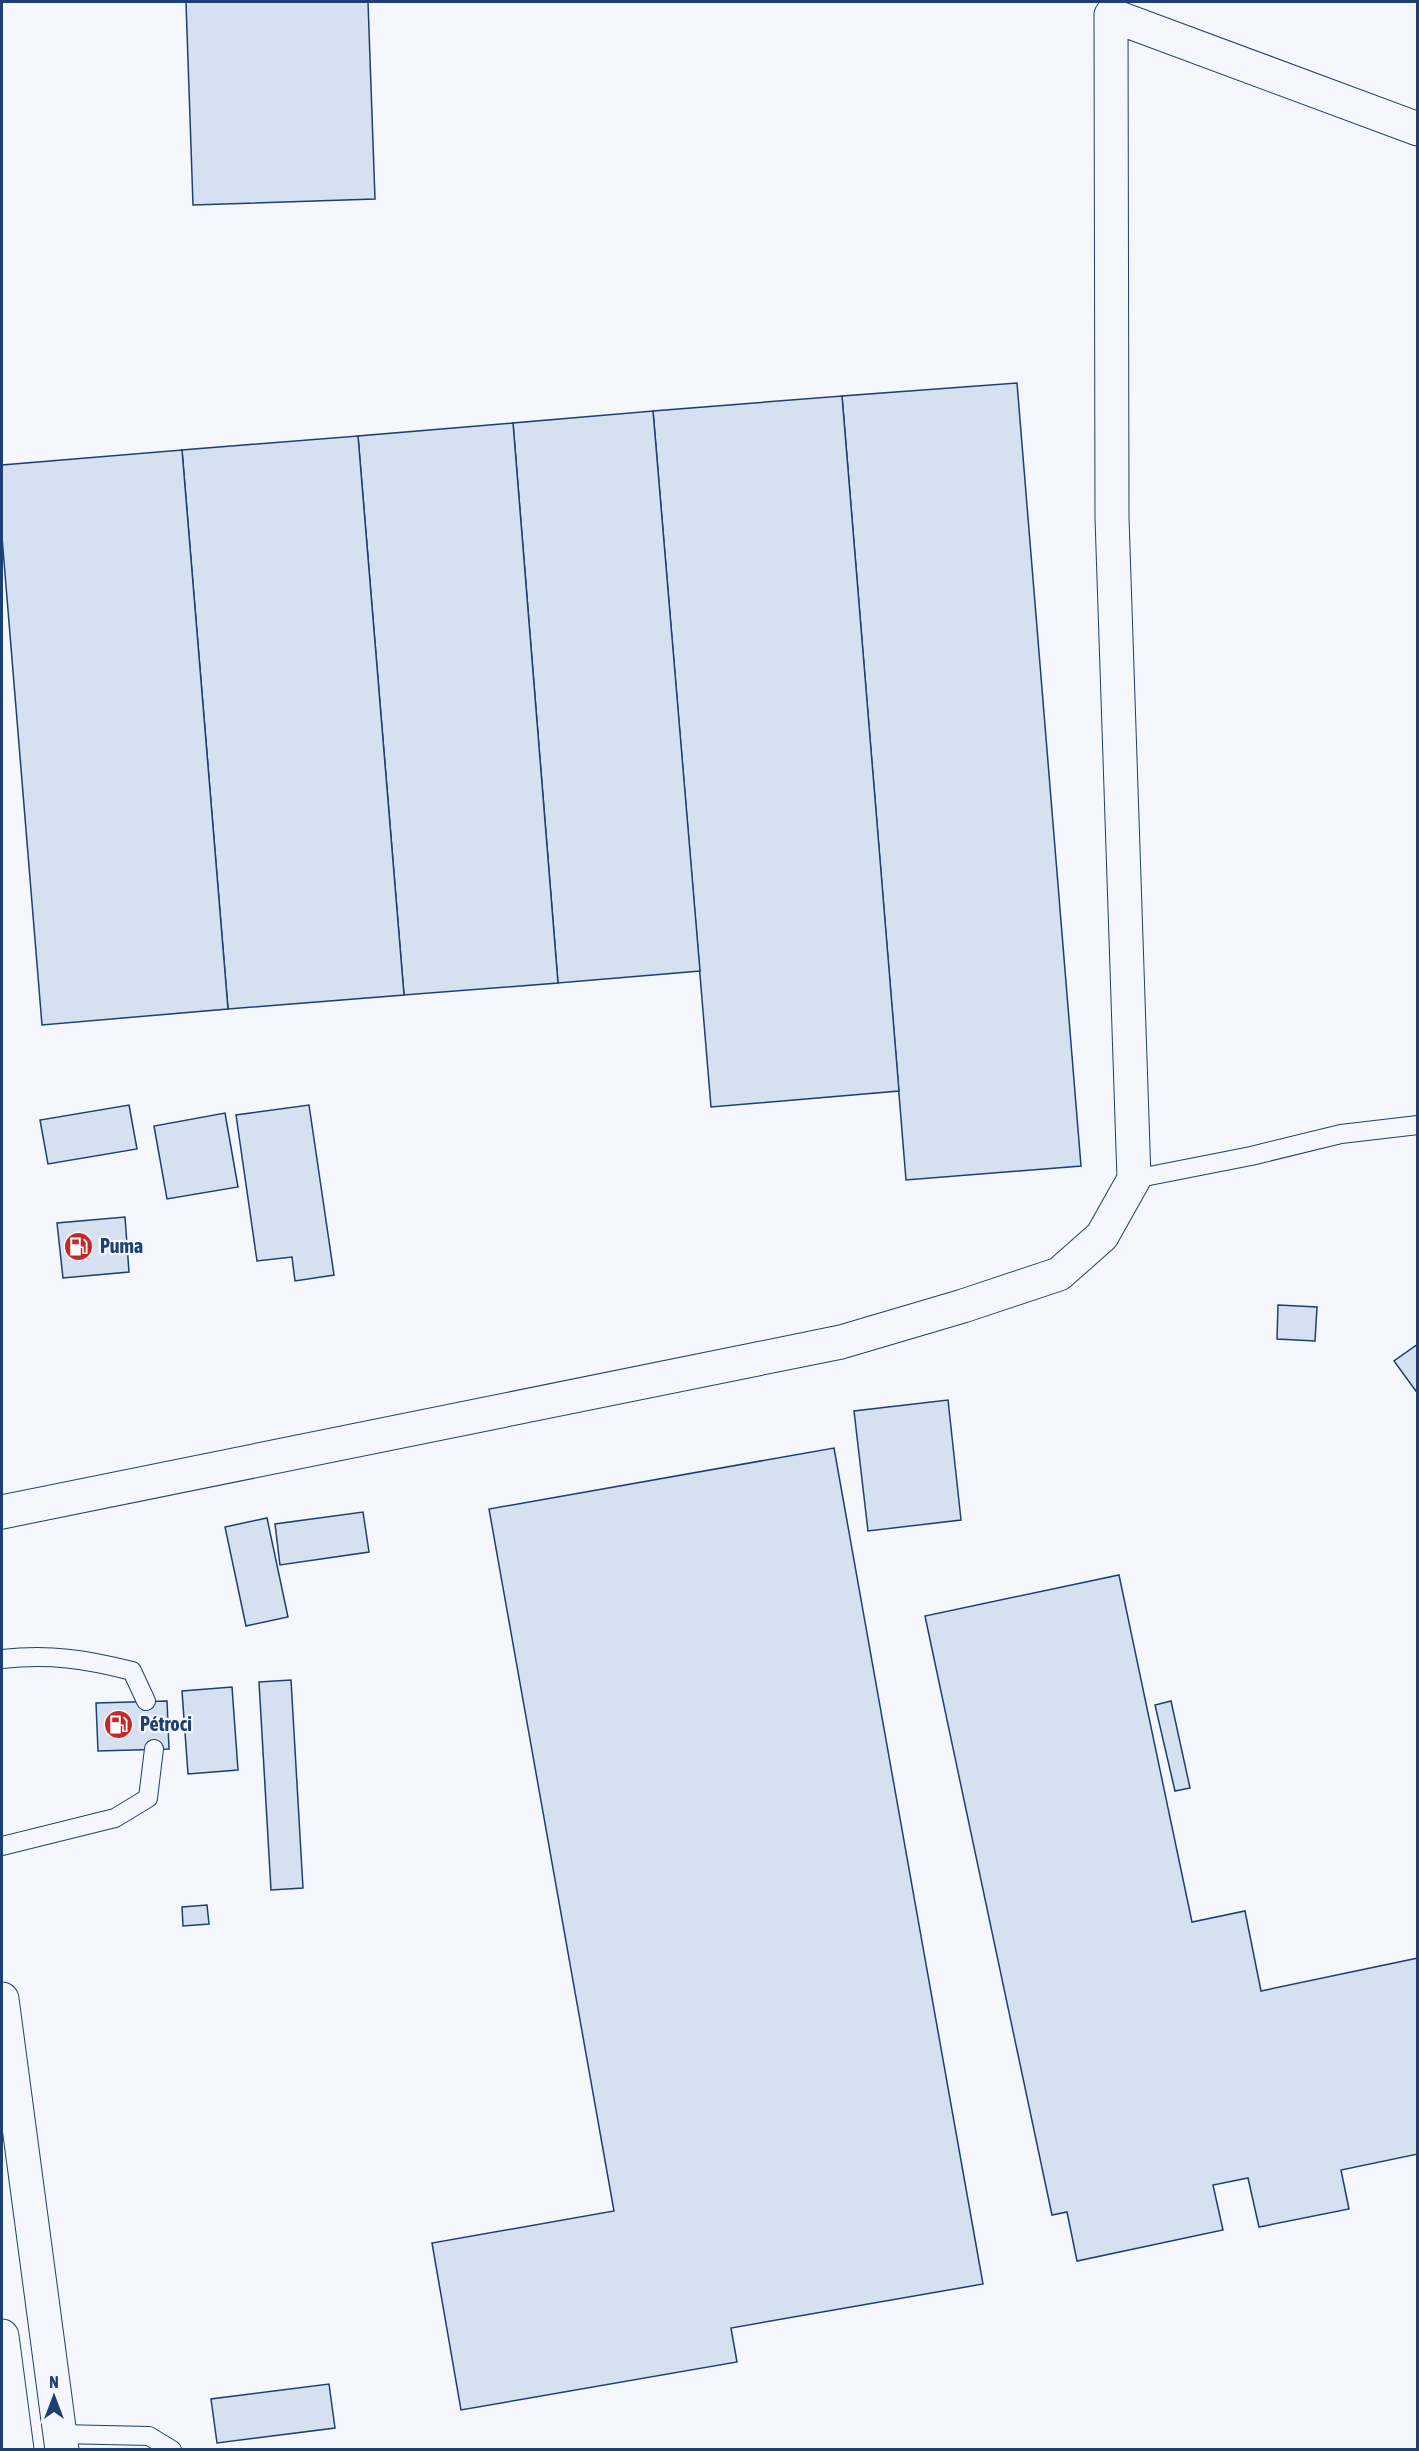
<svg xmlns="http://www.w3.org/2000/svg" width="1419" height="2451" viewBox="0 0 1419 2451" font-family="'Asap Condensed',sans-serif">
<rect width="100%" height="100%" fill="#f4f7fb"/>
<g fill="#d5e0f0" stroke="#1d3f73" stroke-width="1.5">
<path d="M186,2H368L375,199L193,205Z"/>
<path d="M1017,383L1081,1166L906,1180L842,396Z"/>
<path d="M842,396L899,1091L711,1107L653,411Z"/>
<path d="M653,411L700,971L558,983L513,423Z"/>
<path d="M513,423L558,983L404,995L358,436Z"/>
<path d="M358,436L404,995L228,1009L182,450Z"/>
<path d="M182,450L228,1009L42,1025L2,537V465Z"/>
<path d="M129,1105L137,1149L48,1164L40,1120Z"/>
<path d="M309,1105L334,1275L295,1281L292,1257L257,1261L236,1115Z"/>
<path d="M225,1113L238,1187L167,1199L154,1126Z"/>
<path d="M125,1217L129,1272L63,1278L57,1223Z"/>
<path d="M1278,1305L1317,1307L1315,1341L1277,1339Z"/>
<path d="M1418,1344V1394L1394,1361Z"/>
<path d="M948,1400L961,1520L868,1531L854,1411Z"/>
<path d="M834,1448L983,2284L731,2328L737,2362L461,2410L432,2243L614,2211L489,1509Z"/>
<path d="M363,1512L369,1552L280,1565L275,1524Z"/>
<path d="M267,1518L288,1617L246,1626L225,1527Z"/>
<path d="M1119,1575L1192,1922L1245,1911L1261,1991L1418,1958V2154L1341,2170L1349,2209L1259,2227L1248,2178L1213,2185L1223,2230L1077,2261L1067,2212L1052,2215L925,1616Z"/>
<path d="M291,1680L303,1888L271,1890L259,1682Z"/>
<path d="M232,1687L238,1770L188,1774L182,1691Z"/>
<path d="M167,1701L169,1749L98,1751L96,1703Z"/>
<path d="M1171,1701L1190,1788L1175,1791L1155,1705Z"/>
<path d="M207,1905L209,1924L183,1926L182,1907Z"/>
<path d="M329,2384L335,2428L217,2443L211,2399Z"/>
</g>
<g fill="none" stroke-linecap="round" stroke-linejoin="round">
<defs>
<g id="service">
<path d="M1134,1179L1251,1156L1341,1134L1418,1125"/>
<path d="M2,1659C50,1654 85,1659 132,1671L146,1701"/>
<path d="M2,1846L115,1818L148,1798L154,1749"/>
<path d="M59,2434L149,2436L172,2450"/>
</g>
<path id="minor" d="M2,1512L841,1342L963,1306L1059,1274L1102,1236L1134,1179L1112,518L1111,15L1418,129"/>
<g id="primary">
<path d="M2,1999L62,2450"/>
<path d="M2,2336L17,2450"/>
</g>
</defs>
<use href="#service" stroke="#1d3f73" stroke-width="20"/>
<use href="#minor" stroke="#1d3f73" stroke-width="35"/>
<use href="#primary" stroke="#1d3f73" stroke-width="35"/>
<use href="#service" stroke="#f4f7fb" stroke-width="18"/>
<use href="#minor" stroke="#f4f7fb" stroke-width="33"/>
<use href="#primary" stroke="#f4f7fb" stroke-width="33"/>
</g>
<defs>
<symbol id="fuel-disc" viewBox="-11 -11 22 22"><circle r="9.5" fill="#c62828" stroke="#f4f7fb"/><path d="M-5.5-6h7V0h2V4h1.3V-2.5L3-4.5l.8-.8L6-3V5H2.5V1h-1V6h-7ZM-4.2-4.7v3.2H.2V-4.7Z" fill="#fff"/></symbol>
</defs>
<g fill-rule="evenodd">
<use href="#fuel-disc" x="62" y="1230" width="33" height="33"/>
<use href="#fuel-disc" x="102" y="1708" width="33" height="33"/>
</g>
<g text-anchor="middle" stroke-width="4.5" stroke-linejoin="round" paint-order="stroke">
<g font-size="20" font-weight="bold" fill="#1d3f73" stroke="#f4f7fb" text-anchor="start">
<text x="100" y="1253">Puma</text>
<text x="140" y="1731">Pétroci</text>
</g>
</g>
<rect width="1419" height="2451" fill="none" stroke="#1d3f73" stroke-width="6"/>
<g transform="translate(54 2397)" stroke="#f4f7fb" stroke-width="4.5" paint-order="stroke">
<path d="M0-4.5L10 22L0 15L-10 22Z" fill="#1d3f73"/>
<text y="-9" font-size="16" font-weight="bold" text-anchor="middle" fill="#1d3f73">N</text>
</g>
</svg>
